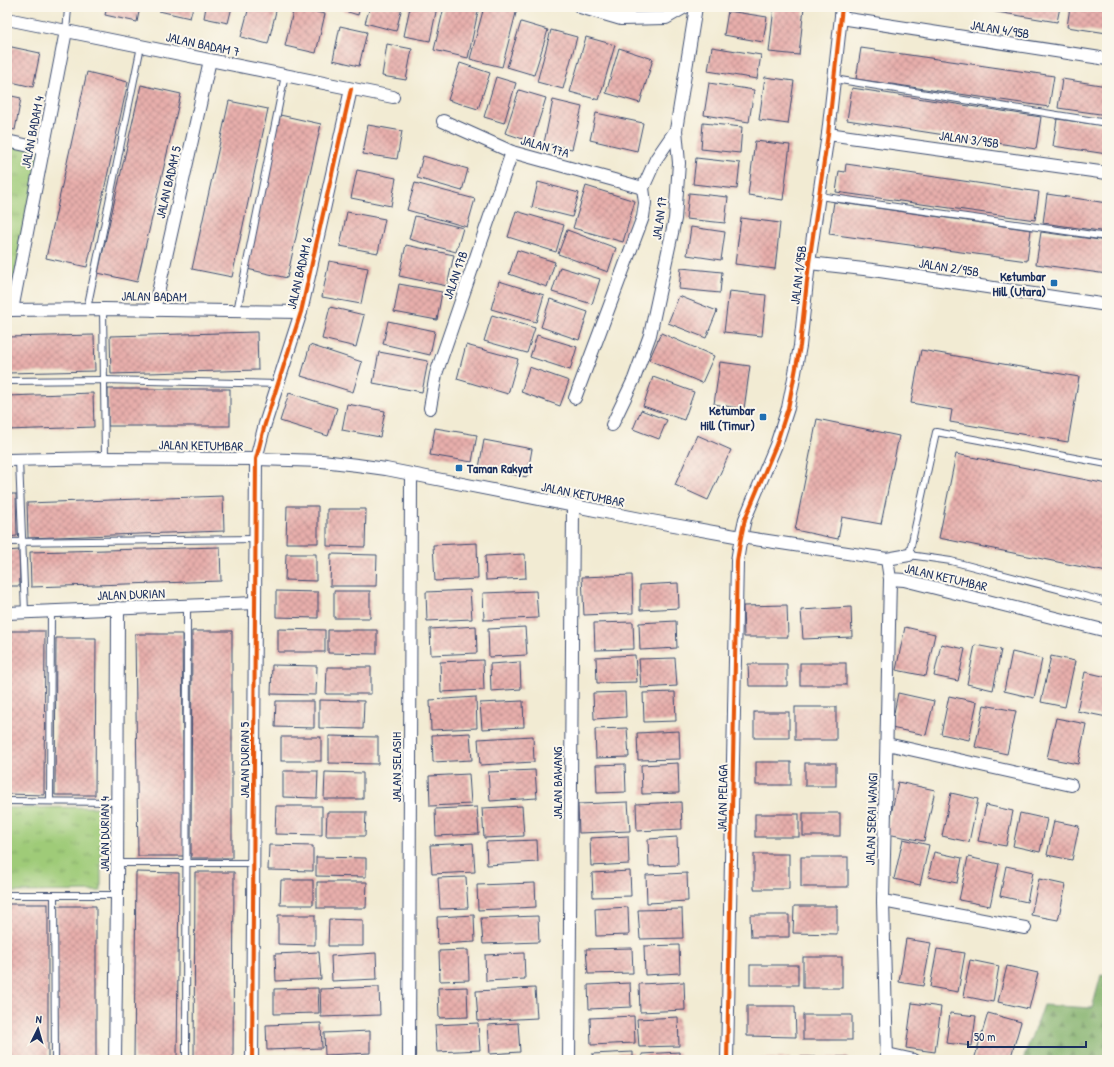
<svg xmlns="http://www.w3.org/2000/svg" width="1114" height="1067" viewBox="0 0 1114 1067" font-family="'Patrick Hand',sans-serif">
<defs>
<pattern id="forest-firs" width="22" height="20" patternUnits="userSpaceOnUse"><rect width="22" height="20" fill="#7faf68"/><path d="M5 1l3.5 6h-7zM16 11l3.5 6h-7z" fill="#678f59"/></pattern>
<pattern id="park-tufts" width="24" height="20" patternUnits="userSpaceOnUse"><rect width="24" height="20" fill="#9fcb78"/><path d="M3 7l-1-3M5 7V3M7 7l1-3M15 17l-1-3M17 17v-4M19 17l1-3" fill="none" stroke="#81a566"/></pattern>
<pattern id="building-cross-hatch" width="8" height="8" patternUnits="userSpaceOnUse"><rect width="8" height="8" fill="#e8afac"/><path d="M0 0l8 8M0 8l8-8" fill="none" stroke="#bb8f8f"/></pattern>
</defs>
<rect width="100%" height="100%" fill="#fbf7ec"/>
<filter id="ink" filterUnits="userSpaceOnUse"><feTurbulence type="fractalNoise" baseFrequency=".025" numOctaves="2"/><feDisplacementMap in="SourceGraphic" scale="8" xChannelSelector="R" yChannelSelector="G"/><feConvolveMatrix kernelMatrix="1 2 1 2 8 2 1 2 1" color-interpolation-filters="sRGB"/></filter>
<filter id="wash" filterUnits="userSpaceOnUse"><feTurbulence type="fractalNoise" baseFrequency=".012" numOctaves="4" result="noise"/><feDisplacementMap in="SourceGraphic" scale="16" xChannelSelector="R" yChannelSelector="G"/><feGaussianBlur stdDeviation="0.9" result="paint"/><feColorMatrix in="noise" values="0 0 0 0 0 0 0 0 0 0 0 0 0 0 0 0 0 1.4 0 .05"/><feComposite in="paint" operator="in"/></filter>
<g filter="url(#wash)">
<rect width="100%" height="100%" fill="#f2ebd3"/>
<path fill="url(#forest-firs)" stroke="#4d6f63" d="M1101,975L1107,976V1060H1023L1043,1005L1092,1008Z"/>
<g fill="url(#park-tufts)" stroke="#5d7d6b">
<path d="M7,142L43,149L7,310Z"/>
<path d="M101,807V891L7,892V808Z"/>
</g>
<g id="blocks">
<g fill="url(#building-cross-hatch)">
<path d="M107,7H140L137,22L105,15Z"/>
<path d="M160,7H193L190,18L159,11Z"/>
<path d="M206,7H232L228,23L204,18Z"/>
<path d="M249,7H277L268,44L241,37Z"/>
<path d="M294,7L325,14L316,53L285,46Z"/>
<path d="M335,7H360L358,15L335,8Z"/>
<path d="M370,7H402L396,31L365,23Z"/>
<path d="M410,7H437L430,41L404,36Z"/>
<path d="M444,7H479L468,58L434,50Z"/>
<path d="M484,7H508L517,9L502,67L470,59Z"/>
<path d="M774,7H804L799,55L769,52Z"/>
<path d="M967,7H1060L1057,22Z"/>
<path d="M1070,7H1107V33L1067,27Z"/>
<path d="M728,11L767,17L763,42L724,35Z"/>
<path d="M521,22L548,30L534,75L507,67Z"/>
<path d="M340,26L367,32L359,66L333,60Z"/>
<path d="M551,30L577,37L563,89L537,82Z"/>
<path d="M586,37L615,45L599,100L570,92Z"/>
<path d="M387,44L412,49L406,80L382,76Z"/>
<path d="M7,46L40,53L33,87L7,81Z"/>
<path d="M712,47L761,55L757,79L708,71Z"/>
<path d="M619,48L653,59L640,103L606,93Z"/>
<path d="M861,48L1054,76L1049,107L856,79Z"/>
<path d="M460,63L490,73L478,109L448,100Z"/>
<path d="M87,72L128,82L87,267L46,258Z"/>
<path d="M496,77L516,83L504,123L484,117Z"/>
<path d="M765,77L794,81L788,124L759,120Z"/>
<path d="M1062,79L1107,86V115L1058,108Z"/>
<path d="M709,83L754,90L749,122L704,115Z"/>
<path d="M141,85L181,94L137,282L98,273Z"/>
<path d="M852,88L1041,117L1036,149L847,120Z"/>
<path d="M519,90L546,98L532,142L505,133Z"/>
<path d="M7,95L21,98L15,130L7,128Z"/>
<path d="M553,100L582,107L572,149L544,143Z"/>
<path d="M229,101L268,109L232,277L192,269Z"/>
<path d="M596,113L643,123L637,151L590,140Z"/>
<path d="M280,115L321,124L287,278L247,269Z"/>
<path d="M1057,119L1107,126V154L1053,146Z"/>
<path d="M703,123L742,127L740,153L701,149Z"/>
<path d="M368,125L402,131L397,159L363,154Z"/>
<path d="M755,141L790,145L783,200L748,195Z"/>
<path d="M423,156L468,169L462,191L417,178Z"/>
<path d="M696,158L740,163L737,189L693,184Z"/>
<path d="M846,164L1039,192L1035,220L836,192L839,171L845,172Z"/>
<path d="M357,170L396,178L391,206L351,198Z"/>
<path d="M538,182L579,193L572,217L532,207Z"/>
<path d="M415,183L475,199L467,227L407,210Z"/>
<path d="M586,186L635,201L623,242L573,228Z"/>
<path d="M689,193L728,197L725,223L686,219Z"/>
<path d="M1047,194L1107,203V232L1043,223Z"/>
<path d="M834,202L1031,230L1027,261L829,234Z"/>
<path d="M516,211L564,225L556,252L508,237Z"/>
<path d="M347,212L385,219L378,253L340,246Z"/>
<path d="M415,216L463,228L456,252L409,239Z"/>
<path d="M741,218L780,223L775,269L735,264Z"/>
<path d="M691,227L725,232L721,260L687,255Z"/>
<path d="M567,230L616,248L608,272L558,254Z"/>
<path d="M1041,232L1107,241V274L1036,264Z"/>
<path d="M406,245L454,255L447,286L399,276Z"/>
<path d="M517,250L555,262L547,287L509,274Z"/>
<path d="M329,261L368,268L361,304L322,297Z"/>
<path d="M560,267L600,279L592,304L552,292Z"/>
<path d="M681,268L722,272L720,293L679,289Z"/>
<path d="M499,281L544,295L536,322L491,309Z"/>
<path d="M399,284L442,292L437,320L394,312Z"/>
<path d="M729,291L766,295L762,336L724,332Z"/>
<path d="M679,296L717,311L706,338L668,323Z"/>
<path d="M550,299L588,312L579,340L541,327Z"/>
<path d="M330,307L364,315L356,347L322,339Z"/>
<path d="M492,315L535,328L527,353L484,341Z"/>
<path d="M388,321L435,331L430,355L383,344Z"/>
<path d="M257,332L258,370L111,374L110,336Z"/>
<path d="M661,333L714,356L702,383L649,360Z"/>
<path d="M94,335L95,371L7,373V337Z"/>
<path d="M537,335L577,347L570,370L530,357Z"/>
<path d="M310,345L362,362L353,392L301,376Z"/>
<path d="M466,345L518,359L508,394L457,379Z"/>
<path d="M921,350L1079,377L1068,442L950,422L952,410L911,403Z"/>
<path d="M379,352L428,361L422,392L373,383Z"/>
<path d="M720,362L750,366L744,409L714,404Z"/>
<path d="M529,367L569,381L560,406L521,392Z"/>
<path d="M653,377L694,392L684,420L643,406Z"/>
<rect x="108" y="389" width="122" height="37"/>
<path d="M93,393L94,427L7,430V396Z"/>
<path d="M289,393L337,408L328,436L280,421Z"/>
<path d="M347,404L385,411L380,437L342,430Z"/>
<path d="M641,410L667,420L659,439L633,429Z"/>
<path d="M817,419L899,436L881,524L842,517L838,539L795,530Z"/>
<path d="M435,428L477,435L472,462L430,455Z"/>
<path d="M697,435L731,450L708,500L675,485Z"/>
<path d="M484,440L532,449L527,477L479,468Z"/>
<path d="M956,454L1107,484V572L939,538Z"/>
<path d="M7,494H16L17,536L7,537Z"/>
<path d="M223,496L224,531L28,538L27,503Z"/>
<path d="M287,506H318V543H286Z"/>
<path d="M327,509H366L365,547L327,546Z"/>
<path d="M477,543L478,579L435,581L433,545Z"/>
<path d="M220,547L221,581L31,587L30,552Z"/>
<path d="M19,550L20,586H7V551Z"/>
<path d="M286,554H316V581L285,580Z"/>
<path d="M331,554L377,555L376,586H330Z"/>
<path d="M525,554L526,578L486,580L485,556Z"/>
<path d="M632,575L633,613L584,615L582,577Z"/>
<path d="M678,583L679,608L640,610V585Z"/>
<path d="M470,590L472,619L427,621L426,592Z"/>
<path d="M276,591L318,592V618L276,617Z"/>
<rect x="334" y="591" width="36" height="27"/>
<path d="M536,591L538,618L484,620L483,593Z"/>
<path d="M787,605L788,637H744L743,606Z"/>
<path d="M851,607L852,637L803,639L801,610Z"/>
<path d="M676,621L677,648L640,650L639,623Z"/>
<path d="M633,622L634,649L595,650L594,623Z"/>
<path d="M476,626L477,653L431,655L430,629Z"/>
<path d="M525,627L527,655L489,657L488,629Z"/>
<path d="M905,627L935,634L926,676L896,670Z"/>
<path d="M278,629L325,630V652H278Z"/>
<path d="M328,630H377V654L328,653Z"/>
<path d="M7,631H45L44,795L7,794Z"/>
<path d="M192,631H232V858H191Z"/>
<path d="M135,634H182L184,856H138Z"/>
<path d="M56,638H96L95,795H55Z"/>
<path d="M941,644L965,649L958,681L934,676Z"/>
<path d="M975,645L1001,650L993,690L967,684Z"/>
<path d="M1012,652L1042,659L1034,698L1004,691Z"/>
<path d="M635,655L637,682L597,683L596,657Z"/>
<path d="M1051,656L1075,661L1065,707L1041,702Z"/>
<path d="M675,658L677,686L641,688L639,659Z"/>
<path d="M483,660L484,690L441,692L440,662Z"/>
<path d="M520,662L521,689L491,691L490,664Z"/>
<rect x="800" y="663" width="46" height="22"/>
<path d="M748,664H787V686H749Z"/>
<path d="M272,665L317,666L316,695L271,694Z"/>
<path d="M327,667H371V694H326Z"/>
<path d="M1085,672L1107,677V717L1077,711Z"/>
<path d="M625,692L626,717L594,719L593,693Z"/>
<path d="M675,692L676,721L644,722L643,693Z"/>
<path d="M898,693L934,701L926,735L891,728Z"/>
<path d="M949,696L977,702L969,740L941,734Z"/>
<path d="M476,697L477,728L431,730L430,700Z"/>
<path d="M319,700L364,701L363,729L319,728Z"/>
<path d="M276,701H314V728L275,727Z"/>
<path d="M523,701L524,727L482,729L480,703Z"/>
<path d="M984,705L1016,711L1007,754L975,747Z"/>
<rect x="795" y="707" width="41" height="33"/>
<rect x="754" y="712" width="35" height="26"/>
<path d="M1056,718L1086,724L1078,764L1047,758Z"/>
<path d="M627,728L629,757L596,758L595,729Z"/>
<path d="M679,731L680,759L638,760L637,733Z"/>
<path d="M470,733L472,760L433,762L432,735Z"/>
<path d="M329,736L378,737V764L329,763Z"/>
<path d="M533,736L534,762L480,765L478,739Z"/>
<rect x="281" y="737" width="40" height="24"/>
<rect x="756" y="762" width="35" height="23"/>
<path d="M678,763L679,793L642,794L641,765Z"/>
<rect x="805" y="763" width="31" height="23"/>
<path d="M625,764L626,792L597,793L596,765Z"/>
<path d="M535,770L537,798L490,801L488,772Z"/>
<path d="M283,771H318L317,798L283,797Z"/>
<path d="M325,772L363,773V799H324Z"/>
<path d="M469,774L471,804L430,806L429,776Z"/>
<path d="M898,782L935,790L924,841L887,834Z"/>
<path d="M951,793L978,799L969,842L942,836Z"/>
<path d="M628,802L630,831L579,833L578,804Z"/>
<path d="M681,802L682,829L637,831L636,804Z"/>
<path d="M986,805L1013,811L1006,846L978,841Z"/>
<path d="M276,806H322V835L275,834Z"/>
<path d="M522,806L524,836L484,838L482,808Z"/>
<path d="M477,807L479,834L436,836L435,809Z"/>
<path d="M327,812H366L365,836H326Z"/>
<rect x="803" y="813" width="37" height="23"/>
<path d="M1020,813L1047,819L1040,852L1013,846Z"/>
<rect x="755" y="814" width="44" height="23"/>
<path d="M1054,821L1079,826L1072,860L1047,855Z"/>
<path d="M628,836L629,864L591,866L590,838Z"/>
<path d="M677,837L678,865L649,866L648,839Z"/>
<path d="M903,839L929,845L920,885L894,879Z"/>
<path d="M537,840L538,862L487,865L486,842Z"/>
<path d="M473,843L475,872L432,874L430,845Z"/>
<path d="M269,845L313,846V871L268,870Z"/>
<path d="M934,852L962,858L957,883L928,877Z"/>
<rect x="754" y="854" width="35" height="35"/>
<path d="M316,857L366,858V877L316,876Z"/>
<rect x="801" y="857" width="47" height="30"/>
<path d="M968,857L999,864L990,906L959,900Z"/>
<path d="M1006,866L1033,872L1027,902L1000,896Z"/>
<path d="M630,871L631,896L593,897L592,873Z"/>
<path d="M136,872L179,873L177,1060H134Z"/>
<path d="M195,872H234L233,1060H194Z"/>
<path d="M687,873L688,901L647,903L646,875Z"/>
<path d="M466,877L468,908L440,909L438,878Z"/>
<path d="M1039,879L1066,885L1058,920L1031,915Z"/>
<path d="M281,880H313V905H280Z"/>
<path d="M317,882H367L366,908H317Z"/>
<path d="M535,883L536,907L478,910L477,885Z"/>
<rect x="7" y="904" width="41" height="156"/>
<path d="M57,906H96V1060H58Z"/>
<path d="M794,906H837V934L793,933Z"/>
<path d="M628,907L629,935L596,936L595,909Z"/>
<path d="M682,909L683,938L640,939L638,910Z"/>
<path d="M278,915H315V945L278,944Z"/>
<path d="M474,915L475,942L438,944L437,917Z"/>
<path d="M750,915H789V937H751Z"/>
<path d="M538,916L539,942L483,944L481,918Z"/>
<path d="M329,919L363,920V946H328Z"/>
<path d="M906,939L931,943L923,986L899,982Z"/>
<path d="M679,945L680,973L645,975L644,946Z"/>
<path d="M632,948L633,973L588,974L586,949Z"/>
<path d="M937,949L965,953L958,992L930,987Z"/>
<path d="M468,950L469,980L440,981L439,951Z"/>
<path d="M319,952L321,979L276,981L275,954Z"/>
<path d="M376,953L377,979L332,981L331,956Z"/>
<path d="M524,953L525,979L486,981L485,955Z"/>
<rect x="803" y="957" width="39" height="31"/>
<path d="M970,960L999,966L993,1002L963,996Z"/>
<rect x="750" y="965" width="48" height="20"/>
<path d="M1007,966L1038,973L1029,1009L998,1002Z"/>
<path d="M684,982L685,1010L640,1012L639,984Z"/>
<path d="M630,983L631,1007L589,1009L588,985Z"/>
<path d="M379,987L380,1015L321,1017L320,989Z"/>
<path d="M467,987L468,1017L439,1018L438,988Z"/>
<path d="M318,988L319,1013L274,1014V989Z"/>
<path d="M535,988L537,1018L478,1021L476,991Z"/>
<path d="M912,1003L941,1007L935,1052L906,1048Z"/>
<path d="M747,1006H795L796,1037L747,1036Z"/>
<path d="M950,1013L976,1016L972,1046L946,1043Z"/>
<path d="M988,1013L1021,1022L1010,1060H974Z"/>
<rect x="803" y="1015" width="49" height="25"/>
<path d="M634,1016L635,1043L591,1045L590,1018Z"/>
<path d="M678,1017L679,1046L639,1047L637,1019Z"/>
<path d="M321,1023L322,1048L267,1050L266,1025Z"/>
<path d="M478,1023L480,1050L437,1052L435,1025Z"/>
<path d="M518,1023L520,1052L490,1054L488,1025Z"/>
<path d="M370,1031V1053L325,1055L324,1033Z"/>
<path d="M633,1052V1060H593L592,1054Z"/>
<path d="M679,1052V1060H642V1054Z"/>
<rect x="801" y="1057" width="47" height="3"/>
<rect x="749" y="1058" width="41" height="2"/>
</g>
</g>
</g>
<g filter="url(#ink)">
<use href="#blocks" fill-opacity="0" stroke="#3b4b70" stroke-width="1"/>
<g fill="none" stroke-linecap="round" stroke-linejoin="round">
<defs>
<g id="lane">
<path d="M66,31L68,9L67,7"/>
<path d="M834,79L1107,123"/>
<path d="M819,196L1107,237"/>
<path d="M87,309L141,46"/>
<path d="M103,309L105,458"/>
<path d="M237,311L285,75"/>
<path d="M7,381L103,380L278,384"/>
<path d="M19,460L25,612"/>
<path d="M1107,464L936,432L909,555L951,561L1107,602"/>
<path d="M7,542L256,539"/>
<path d="M7,801L118,802"/>
<path d="M50,801L51,611"/>
<path d="M118,863H253"/>
<path d="M7,895H117"/>
<path d="M54,895L55,1060"/>
<path d="M186,1060L187,605"/>
</g>
<g id="street">
<path d="M580,7L621,19L666,18L685,7"/>
<path d="M841,18L1107,59"/>
<path d="M7,19L393,97"/>
<path d="M443,121L512,152L643,188"/>
<path d="M828,134L1107,173"/>
<path d="M7,141L43,149"/>
<path d="M809,263L873,270L1107,305"/>
<path d="M7,310L103,309L301,312"/>
<path d="M12,310L66,31"/>
<path d="M154,310L210,60"/>
<path d="M575,398L643,217L645,203L643,188L656,159L676,130"/>
<path d="M430,408L436,374L512,152"/>
<path d="M612,425L634,379L650,335L675,219L679,163L676,130L696,7"/>
<path d="M7,460L105,458L256,459L322,461L357,465L386,469L646,520L741,537L887,559L909,555"/>
<path d="M887,559L890,579L904,580L1107,631"/>
<path d="M7,613L255,603"/>
<path d="M887,744L1071,785"/>
<path d="M883,901L1025,928"/>
<path d="M887,1054L914,1060"/>
<path d="M115,1060L117,895L118,608"/>
<path d="M252,1060L256,459L265,424L301,312L351,89"/>
<path d="M409,1060L411,474"/>
<path d="M569,1060L573,507"/>
<path d="M727,1060L737,561L741,537L745,519L776,445L788,408L794,378L800,346L809,263L828,134L842,7"/>
<path d="M887,1060L883,901L890,579"/>
</g>
</defs>
<use href="#lane" stroke="#3b4b70" stroke-width="8"/>
<use href="#street" stroke="#3b4b70" stroke-width="14"/>
<use href="#lane" stroke="#fff" stroke-width="6"/>
<use href="#street" stroke="#fff" stroke-width="12"/>
<defs>
<g id="cycleway">
<path d="M252,1060L256,459L265,424L301,312L351,89"/>
<path d="M727,1060L737,561L741,537L745,519L776,445L788,408L794,378L800,346L809,263L828,134L842,7"/>
</g>
</defs>
<use href="#cycleway" stroke="#fbf7ec" stroke-width="6"/>
<use href="#cycleway" stroke="#e8590c" stroke-width="4"/>
</g>
</g>
<g fill="#1f6fb2" stroke="#fbf7ec" stroke-width="1.5">
<rect x="1050" y="279" width="8" height="8" rx="2"/>
<rect x="759" y="413" width="8" height="8" rx="2"/>
<rect x="455" y="464" width="8" height="8" rx="2"/>
</g>
<g text-anchor="middle" stroke-width="4" stroke-linejoin="round" paint-order="stroke">
<g font-size="13" fill="#1b2f5e" stroke="#fbf7ec">
<text transform="translate(1000 29) rotate(9)" y="5">JALAN 4/95B</text>
<text transform="translate(203 44) rotate(12)" y="5">JALAN BADAM 7</text>
<text transform="translate(32 132) rotate(-79)" y="5">JALAN BADAM 4</text>
<text transform="translate(969 139) rotate(8)" y="5">JALAN 3/95B</text>
<text transform="translate(545 146) rotate(16)" y="5">JALAN 17A</text>
<text transform="translate(168 182) rotate(-77)" y="5">JALAN BADAM 5</text>
<text transform="translate(659 218) rotate(-82)" y="5">JALAN 17</text>
<text transform="translate(949 267) rotate(9)" y="5">JALAN 2/95B</text>
<text transform="translate(299 273) rotate(-77)" y="5">JALAN BADAM 6</text>
<text transform="translate(455 275) rotate(-71)" y="5">JALAN 17B</text>
<text transform="translate(798 275) rotate(-83)" y="5">JALAN 1/95B</text>
<text transform="translate(154 296) rotate(1)" y="5">JALAN BADAM</text>
<text transform="translate(201 445) rotate(1)" y="5">JALAN KETUMBAR</text>
<text transform="translate(583 494) rotate(11)" y="5">JALAN KETUMBAR</text>
<text transform="translate(946 577) rotate(13)" y="5">JALAN KETUMBAR</text>
<text transform="translate(131 594) rotate(-2)" y="5">JALAN DURIAN</text>
<text transform="translate(244 760) rotate(-90)" y="5">JALAN DURIAN 5</text>
<text transform="translate(396 767) rotate(-90)" y="5">JALAN SELASIH</text>
<text transform="translate(557 783) rotate(-90)" y="5">JALAN BAWANG</text>
<text transform="translate(722 798) rotate(-89)" y="5">JALAN PELAGA</text>
<text transform="translate(871 819) rotate(-88)" y="5">JALAN SERAI WANGI</text>
<text transform="translate(104 834) rotate(-90)" y="5">JALAN DURIAN 4</text>
</g>
<g font-size="13" font-weight="bold" fill="#1b2f5e" stroke="#fbf7ec" text-anchor="end">
<text x="1046" y="281">Ketumbar<tspan x="1046" dy="15">Hill (Utara)</tspan></text>
<text x="755" y="415">Ketumbar<tspan x="755" dy="15">Hill (Timur)</tspan></text>
<text x="467" y="473" text-anchor="start">Taman Rakyat</text>
</g>
</g>
<rect width="1114" height="1067" fill="none" stroke="#fbf7ec" stroke-width="24"/>
<g transform="translate(38 1029) rotate(5)" stroke="#fbf7ec" stroke-width="3" paint-order="stroke">
<path d="M0-3L7 15L0 10L-7 15Z" fill="#1b2f5e"/>
<text y="-6" font-size="11" font-weight="bold" text-anchor="middle" fill="#1b2f5e">N</text>
</g>
<path d="M968 1041v6h118v-6" fill="none" stroke="#1b2f5e" stroke-width="2"/>
<text x="974" y="1041" font-size="12" fill="#1b2f5e" stroke="#fbf7ec" stroke-width="3" paint-order="stroke">50 m</text>
</svg>
